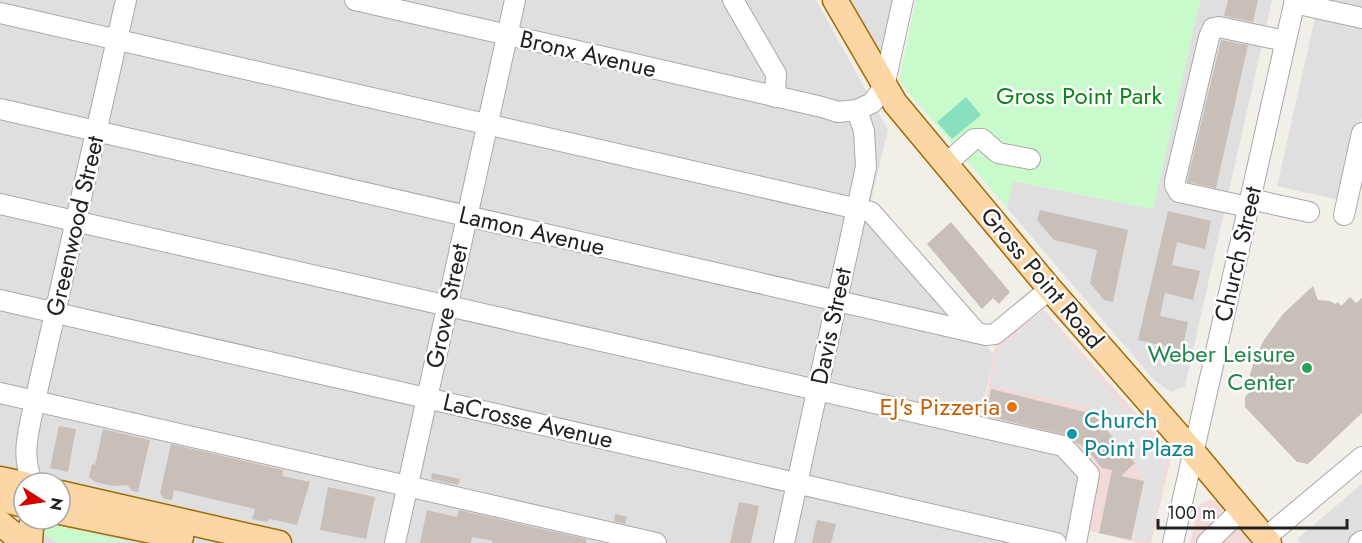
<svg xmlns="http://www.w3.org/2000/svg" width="1362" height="543" viewBox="0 0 1362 543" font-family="Jost,sans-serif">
<rect width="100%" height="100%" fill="#f2efe9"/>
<g fill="#e0dfdf" fill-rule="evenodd">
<path d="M0,0H816L888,130L867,217L994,354L977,432L1079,458L1076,543H41L0,508ZM24,483H60V519H24Z"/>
<path d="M848,0H896L882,60Z"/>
<path d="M1200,0H1272L1185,386L1171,392L1154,380L1007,208L1012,181L1153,209Z"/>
<path d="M1319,0H1362V118L1343,201L1277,186Z"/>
<path d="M1362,484V543H1301L1297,539Z"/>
</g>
<g fill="#f2dad9">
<path d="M1044,310L1172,453L1151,543H1138L1086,530L1098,474L1072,447L982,422L995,346Z"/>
<path d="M1209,500L1217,501L1254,543H1190L1198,508L1202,503Z"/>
</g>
<g fill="#c8facc">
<path d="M916,0H1200L1153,209L1013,181L1007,208L899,81Z"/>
<path d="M46,523L130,542L57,543L41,531Z"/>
</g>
<path fill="#88e0be" d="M966,97L981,115L952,139L937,122Z"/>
<path fill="#e2e2e2" d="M1042,311L1168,459L1149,543L1131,539L1143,482L1135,461L1088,407L990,385L998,350Z"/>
<g fill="#c7bfb8">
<path d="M1228,0H1258L1253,22L1224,16Z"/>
<path d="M1221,40L1248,45L1216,188L1187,182Z"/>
<path d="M1040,210L1128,230L1113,302L1104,300L1090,283L1097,250L1054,240L1037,220Z"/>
<path d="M1168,211L1211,221L1205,249L1177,242L1172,265L1200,271L1193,300L1165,293L1160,316L1188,322L1182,350L1138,340Z"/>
<path d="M951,222L1010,292L999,304L993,298L982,309L927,244Z"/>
<path d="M1313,286L1318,300L1330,301L1335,304L1338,302L1341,306L1350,297L1356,303L1362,298V413L1308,464L1297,462L1245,407V397L1260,381L1249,378L1255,358L1264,340L1283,314Z"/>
<path d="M991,389L1093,414L1135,463L1121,476L1144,481L1131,540L1099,533L1112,470L1102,468L1084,446L1078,444L1066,435L986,416Z"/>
<path d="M59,426L76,429L68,472L50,468Z"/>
<path d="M103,429L150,440L138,492L132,491L127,485L113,486L95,482L89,477L92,464L95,465Z"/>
<path d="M171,444L283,470L282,476L310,482L297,525L270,519L267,522L252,519L255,509L174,490L172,500L164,499L160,493Z"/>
<path d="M432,473L460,479L458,485L431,479Z"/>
<path d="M328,487L375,497L366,539L320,530Z"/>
<path d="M739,502L759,506L751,543H730Z"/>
<path d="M427,510L457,517L459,510L586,539V543H492L493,541L472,537L471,543H420Z"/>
<path d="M615,514L627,517L625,524L614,521Z"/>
<path d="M817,520L836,524L831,543H812Z"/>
</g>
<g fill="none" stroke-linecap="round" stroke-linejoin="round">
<defs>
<g id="minor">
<path d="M355,0L822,107L838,112L857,110L872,103L884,87L903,0"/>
<path d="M733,0L776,74L775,97"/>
<path d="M1294,3L1362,18"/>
<path d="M0,13L871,212L977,333"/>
<path d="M0,109L986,335L995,334L1050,289"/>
<path d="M946,164L974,139H982L998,153L1030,159"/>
<path d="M1250,199L1309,212"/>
<path d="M0,204L1063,446L1089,474L1076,543"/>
<path d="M1248,207L1179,192L1175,185V181L1209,37L1213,28L1219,27L1285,41"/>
<path d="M1344,215L1362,133"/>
<path d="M0,300L1056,543"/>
<path d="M0,393L656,543"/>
<path d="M33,483C20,456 29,429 35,401L126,0"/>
<path d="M1265,538L1362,457"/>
<path d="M395,543L515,0"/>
<path d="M784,543L866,167L864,131L857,110"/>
<path d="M1173,543L1295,0"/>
<path d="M1207,543L1241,510"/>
<path d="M1359,543L1362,541"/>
</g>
<g id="major">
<path d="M835,0L895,103L1050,289L1193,452L1269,543"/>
<path d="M0,479L24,484"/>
<path d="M60,493L279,543"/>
<path d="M0,499L24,505"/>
<path d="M60,512L181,537"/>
<path d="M0,523L24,543"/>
<path d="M30,543L31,526L36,519"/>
</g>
</defs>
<use href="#minor" stroke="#a9a9a9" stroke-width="22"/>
<use href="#major" stroke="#a06b00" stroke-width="27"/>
<use href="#minor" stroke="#fff" stroke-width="20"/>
<use href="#major" stroke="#fcd6a4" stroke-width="24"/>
</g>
<circle fill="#2e9e5b" stroke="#fff" stroke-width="2" cx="1307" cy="368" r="6"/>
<circle fill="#e8710a" stroke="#fff" stroke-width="2" cx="1012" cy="407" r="6"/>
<circle fill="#0f9aa8" stroke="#fff" stroke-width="2" cx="1072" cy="434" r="6"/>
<g text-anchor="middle" stroke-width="5" stroke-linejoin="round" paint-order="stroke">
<g font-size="24" fill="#222" stroke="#fff">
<text transform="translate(588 54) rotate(13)" y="8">Bronx Avenue</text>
<text transform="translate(75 226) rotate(-77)" y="8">Greenwood Street</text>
<text transform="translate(532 231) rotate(13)" y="8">Lamon Avenue</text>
<text transform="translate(1238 254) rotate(-77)" y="8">Church Street</text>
<text transform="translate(1042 278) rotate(50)" y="8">Gross Point Road</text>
<text transform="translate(447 306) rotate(-78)" y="8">Grove Street</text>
<text transform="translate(831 326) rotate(-78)" y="8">Davis Street</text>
<text transform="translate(528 421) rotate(13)" y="8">LaCrosse Avenue</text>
</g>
<g font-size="24" fill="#0c8416" stroke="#fff">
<text x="1079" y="104">Gross Point Park</text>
</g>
<g font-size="24" fill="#27864d" stroke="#fff" text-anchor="end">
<text x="1295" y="362">Weber Leisure<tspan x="1295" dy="28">Center</tspan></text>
</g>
<g font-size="24" fill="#c56008" stroke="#fff" text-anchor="end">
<text x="1000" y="415">EJ's Pizzeria</text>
</g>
<g font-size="24" fill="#0d838f" stroke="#fff" text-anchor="start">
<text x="1084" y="428">Church<tspan x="1084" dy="28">Point Plaza</tspan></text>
</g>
</g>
<g transform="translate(42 501) rotate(102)"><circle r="28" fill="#ffffff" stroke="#a7a7a7" stroke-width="1.5"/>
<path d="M0-4.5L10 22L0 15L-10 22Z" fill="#d40000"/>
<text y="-9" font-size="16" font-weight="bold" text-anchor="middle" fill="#222222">N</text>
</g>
<path d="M1158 519v9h189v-9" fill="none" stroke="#222222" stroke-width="3"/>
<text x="1167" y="519" font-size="18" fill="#222222" stroke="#ffffff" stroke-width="4.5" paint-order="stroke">100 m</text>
</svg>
